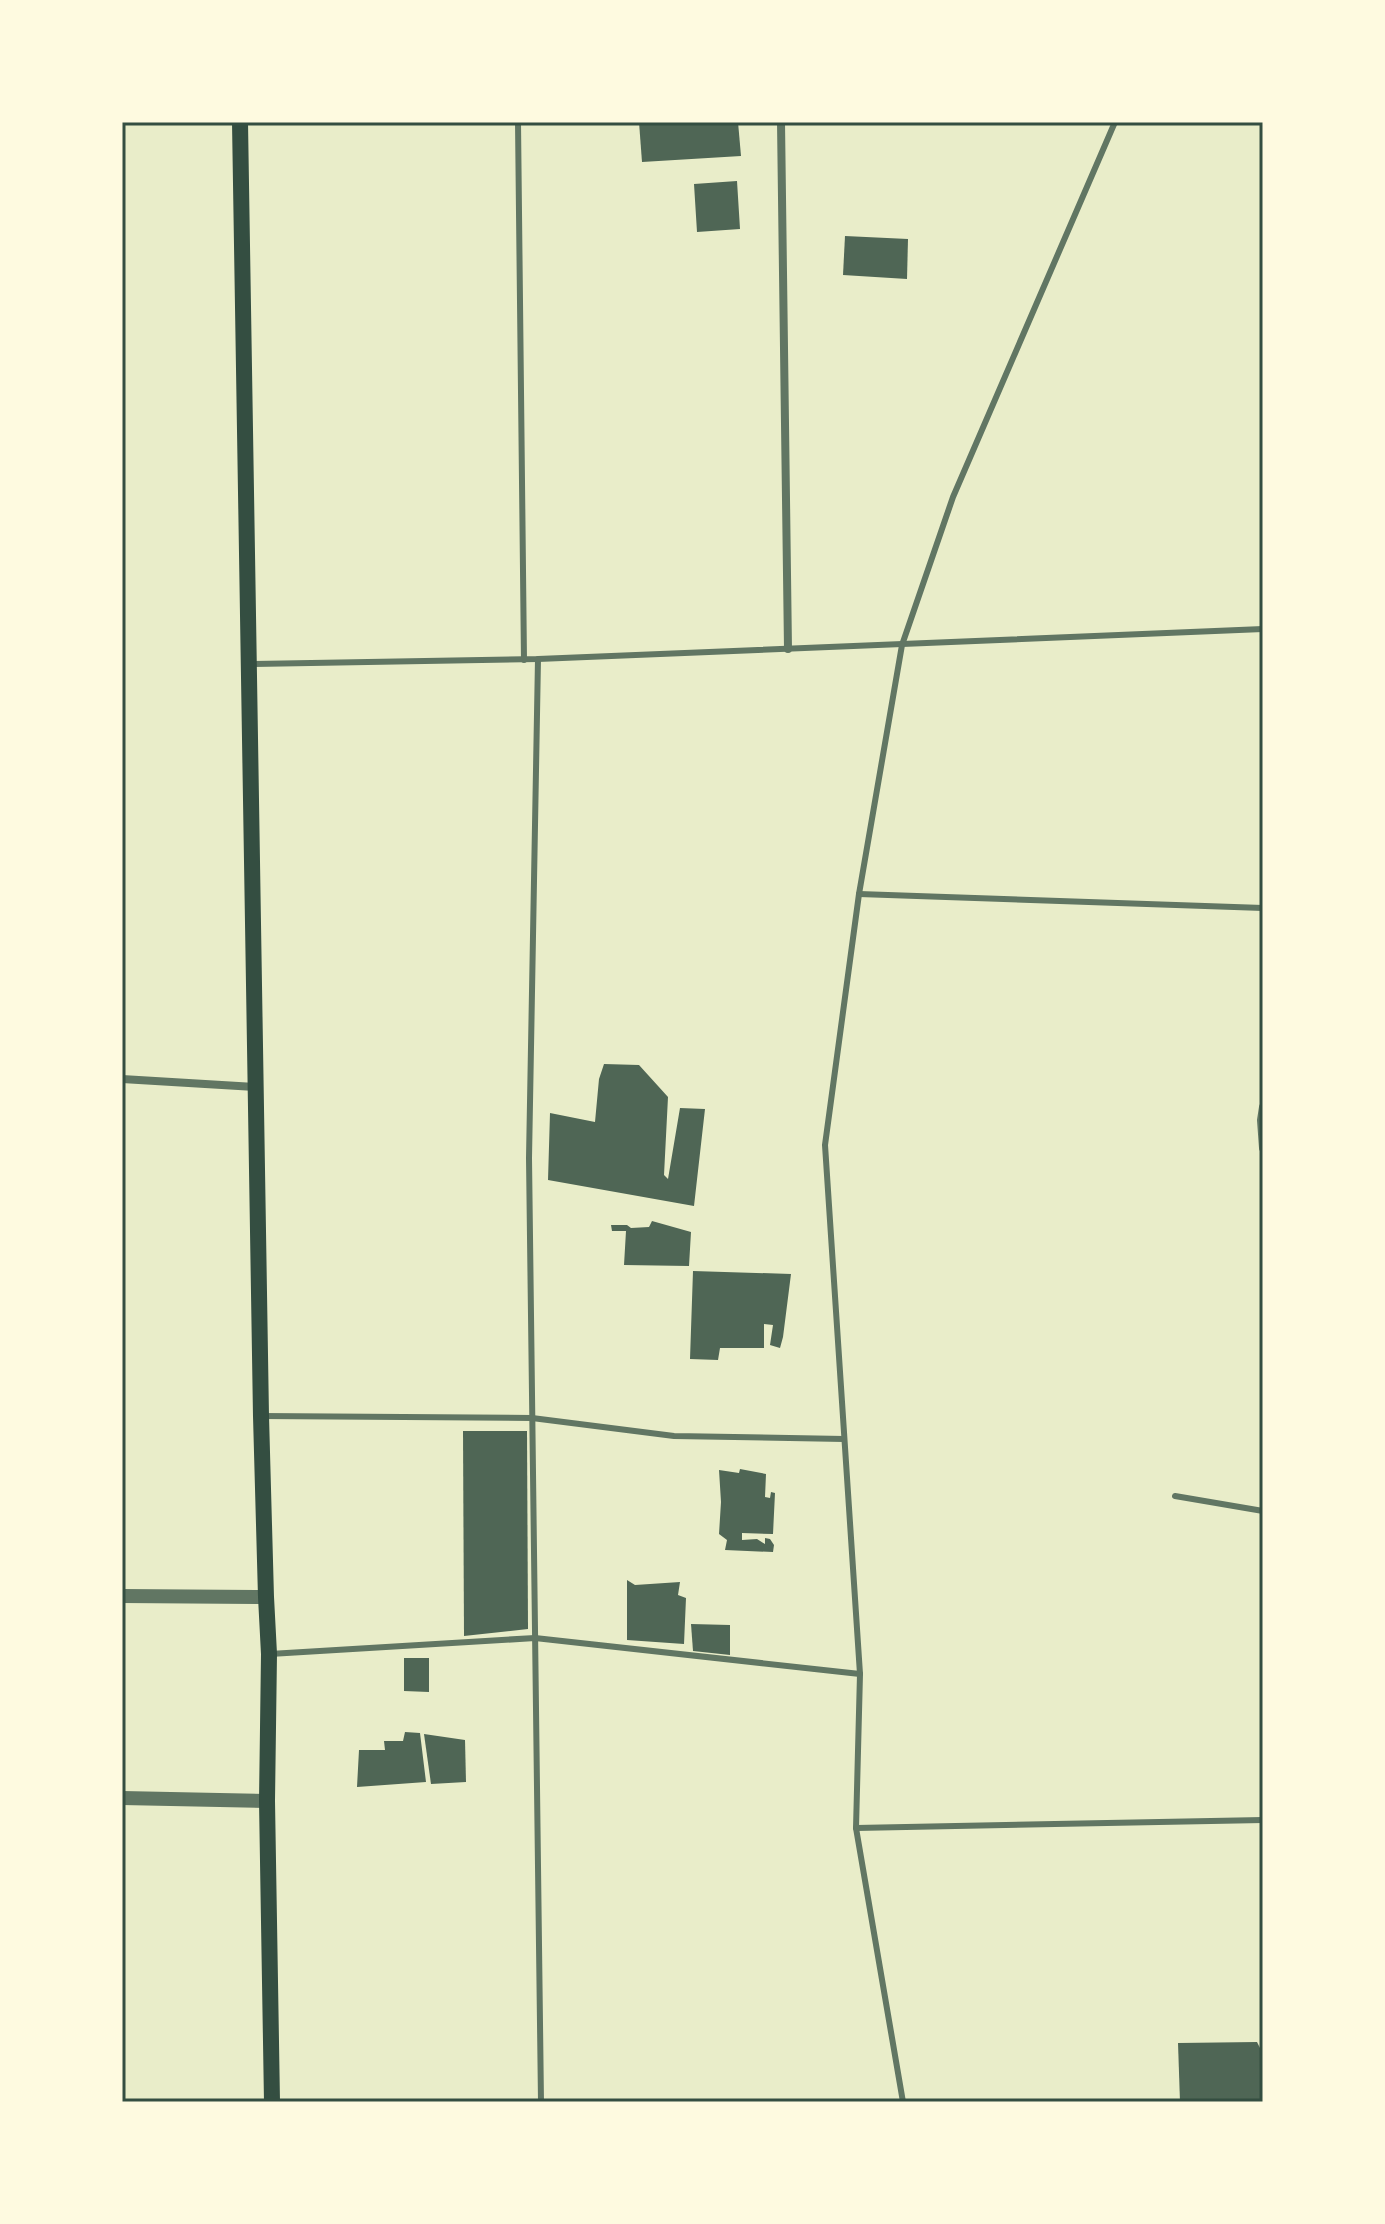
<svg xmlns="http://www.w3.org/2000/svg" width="1385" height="2224" viewBox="0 0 1385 2224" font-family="Signika,sans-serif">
<rect width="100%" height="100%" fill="#e9edc9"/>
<g fill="#4f6655">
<path d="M639,122H738L741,156L642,162Z"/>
<path d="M737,181L740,229L697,232L694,184Z"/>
<path d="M845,236L908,239L907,279L843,275Z"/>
<path d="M604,1064L639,1065L668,1097L664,1175L668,1179L680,1108L705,1109L694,1206L548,1180L550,1113L595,1122L599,1079Z"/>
<path d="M652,1221L691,1232L689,1266L624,1265L626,1231H612L611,1225H627L631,1228L649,1227Z"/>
<path d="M693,1271L791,1274L783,1337L780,1348L770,1345L773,1325L764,1324V1348H720L718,1360L690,1359Z"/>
<path d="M463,1431H527L528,1629L464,1636Z"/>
<path d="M740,1469L766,1474L765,1497L770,1498L771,1492L775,1493L773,1534L742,1533V1540L757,1539L765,1544V1538L770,1539L774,1545L773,1552L725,1550L727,1540L719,1534L721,1502L719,1470L739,1473Z"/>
<path d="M627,1580L635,1585L680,1582L678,1595L686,1598L684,1644L627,1640Z"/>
<path d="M691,1624L730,1625V1655L693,1651Z"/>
<path d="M404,1658H429V1692L404,1691Z"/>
<path d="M405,1732L420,1733L426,1782L357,1787L359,1750H385L384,1741H403Z"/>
<path d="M424,1734L465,1740L466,1782L431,1784Z"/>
<path d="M1257,2042L1263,2054V2102H1180L1178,2043Z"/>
</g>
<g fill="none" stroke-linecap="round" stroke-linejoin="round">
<g stroke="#617663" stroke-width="6">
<path d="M518,122L524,660"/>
<path d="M538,659L529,1158L541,2102"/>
<path d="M251,664L538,659L1263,629"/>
<path d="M859,894L1263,908"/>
<path d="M261,1416L532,1418L674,1436L844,1439"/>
<path d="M1175,1496L1263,1511"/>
<path d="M270,1654L535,1638L860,1674"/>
<path d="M856,1828L1263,1820"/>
<path d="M903,2102L856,1828L860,1674L825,1145L859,894L902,645L953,497L1115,122"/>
</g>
<g stroke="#617663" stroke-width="8">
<path d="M781,122L788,649"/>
<path d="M122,1079L255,1087"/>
<path d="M1263,1107L1261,1120L1263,1148"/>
</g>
<g stroke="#617663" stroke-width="14">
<path d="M122,1596L266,1597"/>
<path d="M122,1798L267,1801"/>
</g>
<path stroke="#344e41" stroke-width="16" d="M240,122L261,1416L266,1597L269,1654L267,1801L272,2102"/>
</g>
<rect width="1385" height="2224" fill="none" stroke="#fefae0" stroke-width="248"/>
<rect x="124" y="124" width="1137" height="1976" fill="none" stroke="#344e41" stroke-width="3"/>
</svg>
